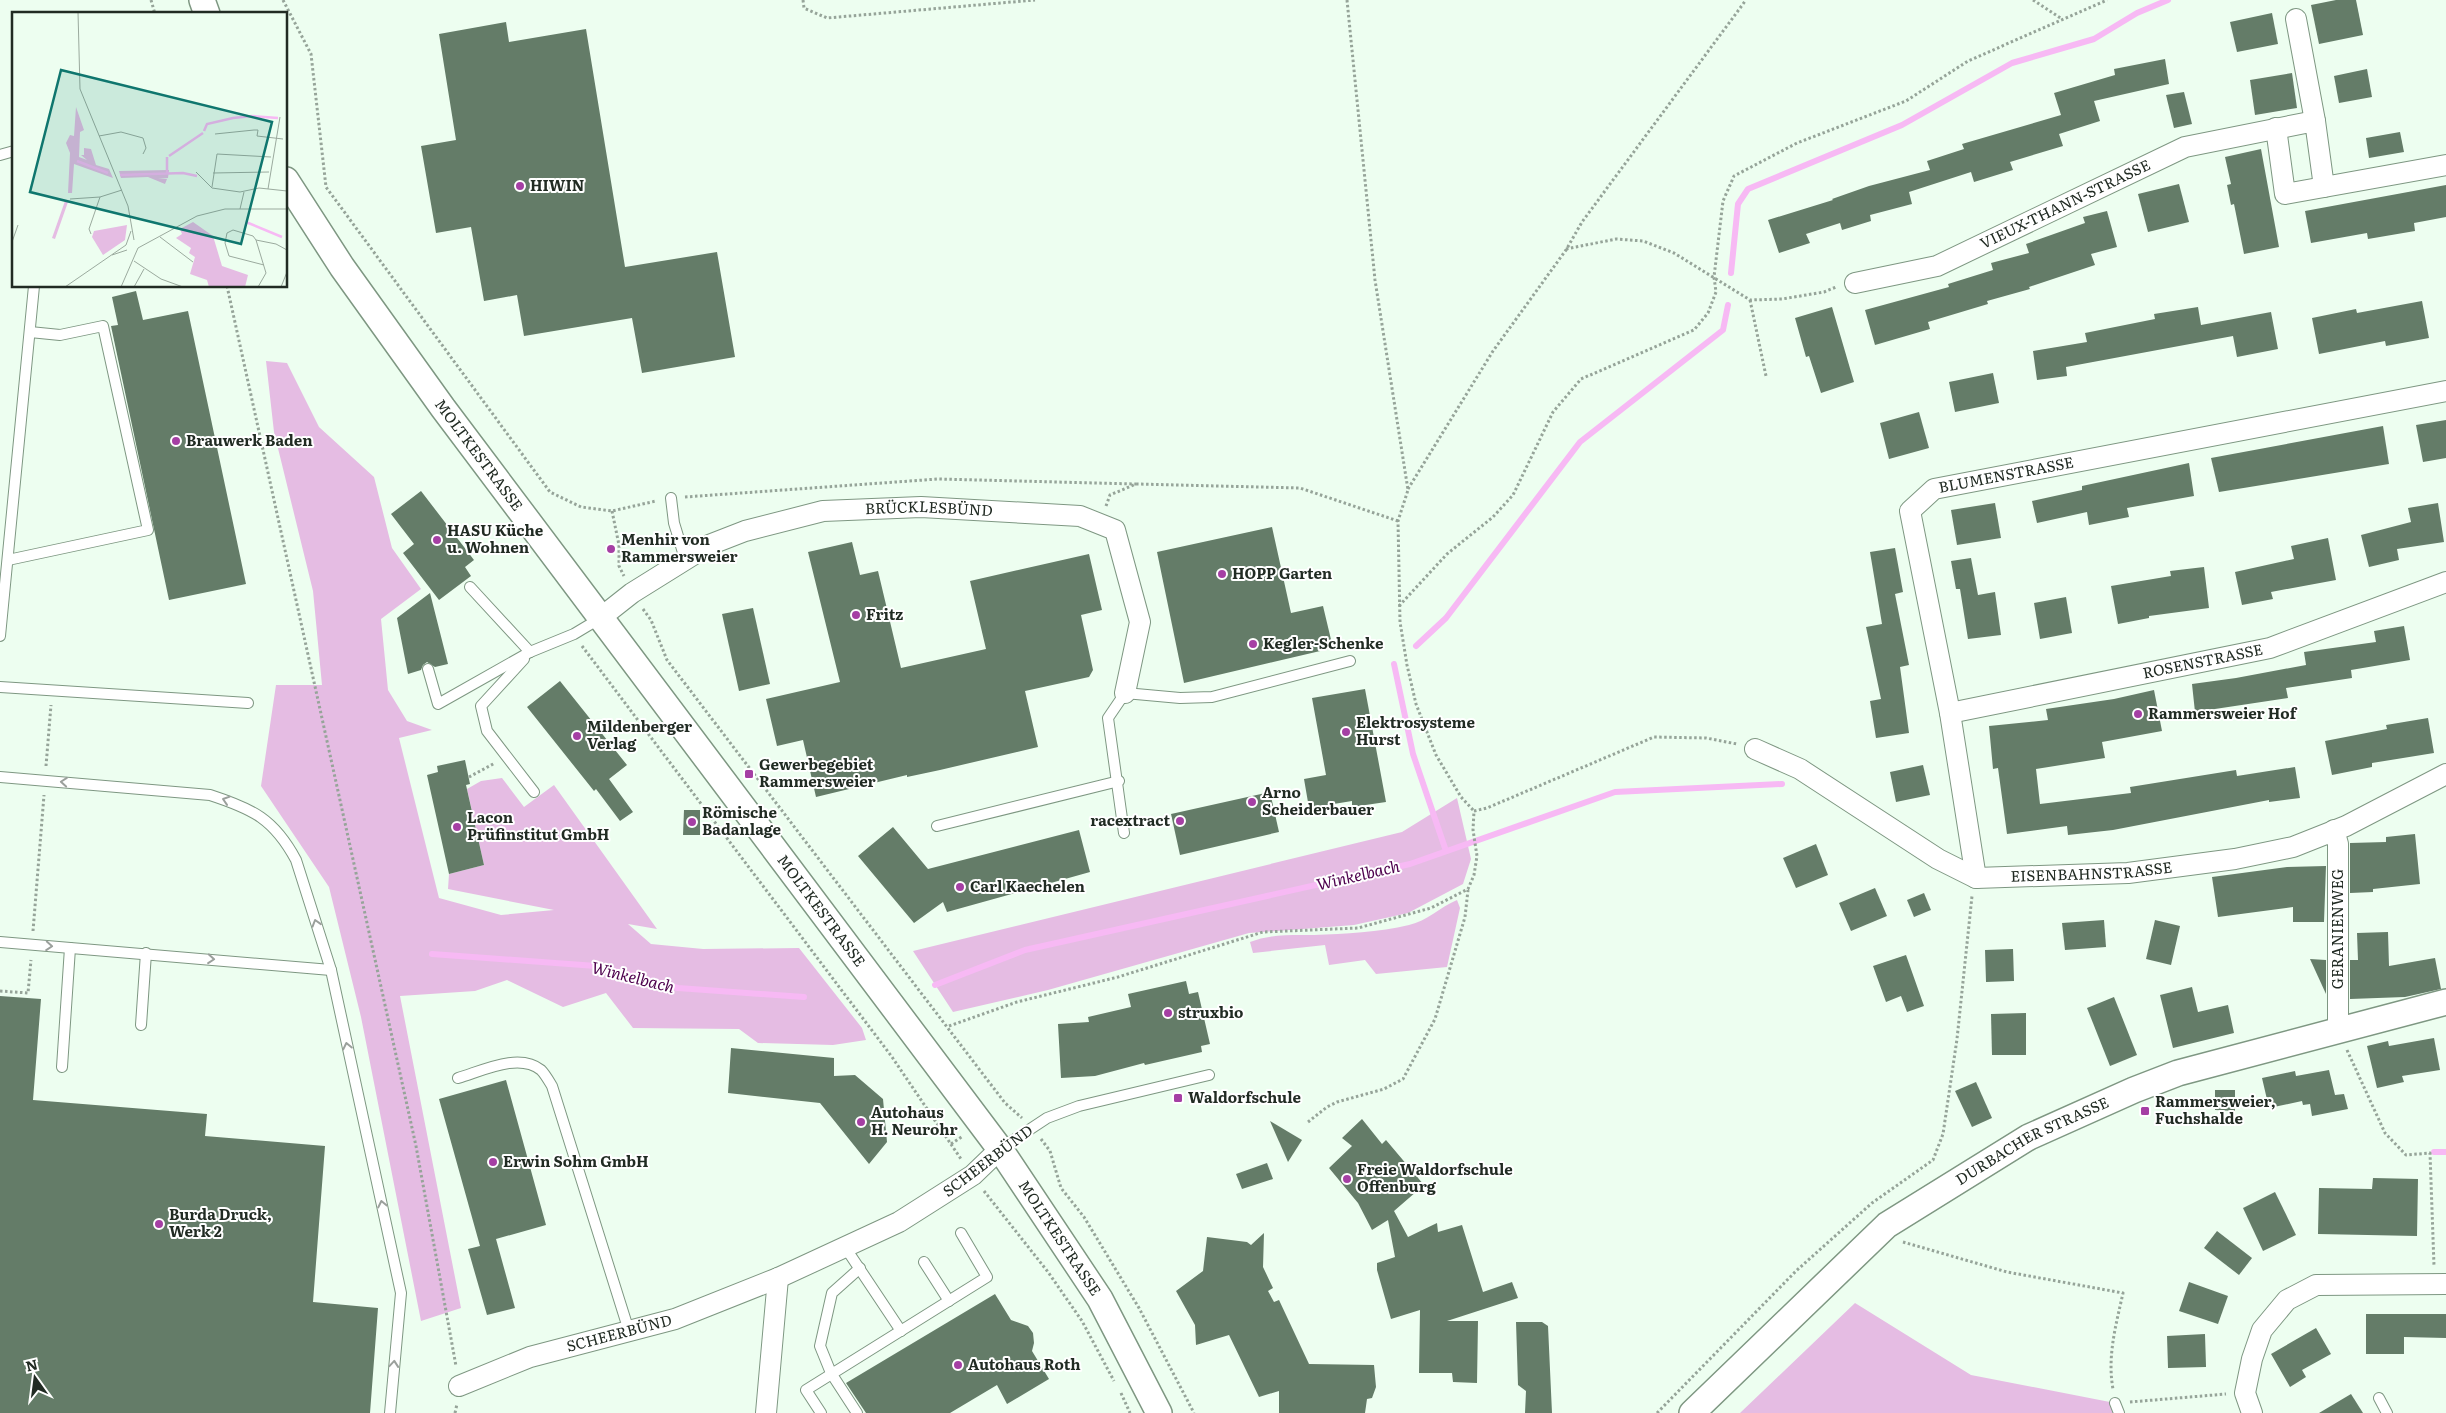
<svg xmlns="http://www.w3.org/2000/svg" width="2446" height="1413" viewBox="0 0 2446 1413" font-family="Literata,serif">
<rect width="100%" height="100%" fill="#edfef0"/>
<g fill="#e5bce3">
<path d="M266,361L287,363L319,427L374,477L392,548L421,589L381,619L388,690L407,721L432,730L399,738L439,898L501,915L554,910L448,889L449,874L484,865L467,789L481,781L502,778L524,807L554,785L657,929L628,924L651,944L703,949L799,948L862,1028L866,1040L833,1045L758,1043L739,1029L633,1028L606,993L563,1007L507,980L475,991L400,996L461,1308L421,1321L361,1017L329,887L261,786L276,685H322L313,591L274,432Z"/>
<path d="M1457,798L1471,859L1463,884L1408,913L1354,925L1249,933L1048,990L953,1012L913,951L1402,832Z"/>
<path d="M1457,900L1460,908L1447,967L1376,974L1365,960L1329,965L1325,945L1253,953L1250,942C1270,934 1292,935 1314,935C1345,934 1379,932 1409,925C1427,921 1440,907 1457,900Z"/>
<path d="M1855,1303L1971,1375L2115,1403L2119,1413H1740Z"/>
</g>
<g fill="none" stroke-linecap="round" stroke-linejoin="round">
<g stroke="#f7b9f4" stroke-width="6">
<path d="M1731,273L1738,204L1748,189L1902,125L2012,63L2094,39L2137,13L2168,0"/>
<path d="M1416,646L1446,618L1580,442L1723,330L1728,305"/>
<path d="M1394,664L1413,754L1446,851"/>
<path d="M432,954L596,966L678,988L804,997"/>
<path d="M935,985L1025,950L1410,864L1615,792L1782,784"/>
<path d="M2434,1152H2446"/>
</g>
</g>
<g fill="#647c68">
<path d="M2336,0H2356L2363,35L2319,44L2311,5Z"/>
<path d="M2272,13L2278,44L2237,52L2230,22Z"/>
<path d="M506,22L509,42L586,29L625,267L717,252L735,357L642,373L632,318L524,336L517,295L484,301L471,227L436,233L421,146L456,140L439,34Z"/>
<path d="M2165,59L2169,84L2094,101L2100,121L2059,134L2063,146L2010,162L2013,170L1974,182L1971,172L1909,192L1912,204L1870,215L1871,221L1842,230L1840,223L1806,234L1810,243L1779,253L1768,220L1833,200L1832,199L1869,186L1930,170L1927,161L1964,149L1962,144L2061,115L2054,93L2115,75L2114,69Z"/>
<path d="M2367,69L2372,97L2339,103L2334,76Z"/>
<path d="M2292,73L2297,108L2255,115L2250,80Z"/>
<path d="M2184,92L2192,124L2174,128L2166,95Z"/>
<path d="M2400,132L2404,152L2369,158L2366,138Z"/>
<path d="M2261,149L2279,247L2244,254L2234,204L2231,205L2227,185L2231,184L2225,157Z"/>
<path d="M2179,184L2189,222L2148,232L2138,194Z"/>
<path d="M2446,185V217L2414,223L2415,231L2368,239L2367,233L2311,243L2305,211Z"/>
<path d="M2107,211L2117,247L2091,254L2095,265L2029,287L2030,289L1987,301L1988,304L1928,322L1930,329L1875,345L1865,310L1949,287L1948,284L1993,270L1991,263L2029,253L2026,244L2085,223L2083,217Z"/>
<path d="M136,291L143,320L188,311L246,584L169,600L111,326L118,325L112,297Z"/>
<path d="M2422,301L2429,338L2386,346L2385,341L2319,354L2312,318L2356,309L2357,313Z"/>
<path d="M1832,307L1854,382L1821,393L1809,356L1806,357L1795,318Z"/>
<path d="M2198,307L2201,325L2271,312L2278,349L2237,357L2233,336L2066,367L2067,376L2037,380L2033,351L2087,342L2085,333L2155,319L2154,314Z"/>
<path d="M1993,373L1999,403L1955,412L1949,382Z"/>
<path d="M1919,412L1929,448L1889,459L1880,423Z"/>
<path d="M2446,420V458L2423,462L2416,425Z"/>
<path d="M2383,426L2389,464L2219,492L2211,458Z"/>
<path d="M2189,463L2194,496L2127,508L2129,517L2089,525L2087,512L2037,523L2032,501L2082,490V486Z"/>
<path d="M421,491L474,560L465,567L471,576L439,600L403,553L414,544L391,514Z"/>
<path d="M1995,503L2001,538L1957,545L1951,510Z"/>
<path d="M2438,503L2444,542L2397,549L2399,560L2369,567L2361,535L2411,522L2408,508Z"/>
<path d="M1272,527L1291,613L1323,606L1333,648L1184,683L1157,552Z"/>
<path d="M2328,538L2336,580L2271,592L2273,599L2242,605L2235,572L2294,559L2291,546Z"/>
<path d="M852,542L860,575L878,571L901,668L986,649L970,581L1089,554L1102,610L1081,615L1093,670L1089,677L1025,691L1038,747L940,770L907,777V775L816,797L803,740L777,746L766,699L840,682L808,552Z"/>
<path d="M1895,548L1903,592L1895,594L1909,665L1900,667L1909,733L1876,738L1870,701L1881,699L1866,627L1882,624L1870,552Z"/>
<path d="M1971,558L1978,595L1995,592L2001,635L1968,639L1960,589H1956L1951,561Z"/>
<path d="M2204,567L2209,608L2149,616V618L2118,624L2111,586L2171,576L2170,571Z"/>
<path d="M430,593L448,664L435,667L427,662L423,665L421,670L408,674L397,618Z"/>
<path d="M2066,597L2072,633L2040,639L2034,603Z"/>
<path d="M753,608L770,684L739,691L722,614Z"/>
<path d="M2404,626L2410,660L2351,670L2352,678L2286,688L2288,698L2195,712L2192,684L2236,678L2306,665L2304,652L2376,642L2374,631Z"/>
<path d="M560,681L627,765L609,779L633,812L620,821L596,789L594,791L527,707Z"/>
<path d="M1365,689L1386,802L1352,807V801L1309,808L1304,779L1326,775L1312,698Z"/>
<path d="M2154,690L2162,731L2102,742L2105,758L2036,769L2040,804L2131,793L2130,787L2236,770L2237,776L2295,767L2300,798L2269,802V800L2113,830L2068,835L2067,826L2007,834L1998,768L1993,769L1989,726L2048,720L2046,709L2114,699Z"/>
<path d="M2428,718L2434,753L2372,763V767L2332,775L2325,741L2387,729L2386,725Z"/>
<path d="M465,760L470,784L466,785L484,865L449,874L427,775L438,772L437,766Z"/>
<path d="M1923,765L1930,795L1896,802L1890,772Z"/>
<path d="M1270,792L1279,832L1180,855L1171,814Z"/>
<path d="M684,810H700V835H683Z"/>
<path d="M893,827L928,869L1079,830L1090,872L947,912L943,902L914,923L858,856Z"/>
<path d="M2415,834L2420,884L2373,889V892L2350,893V843L2386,842V837Z"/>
<path d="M1816,844L1828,875L1796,888L1783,858Z"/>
<path d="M2326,866L2324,922H2293V907L2218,917L2212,877L2287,867Z"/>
<path d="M1875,888L1887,916L1851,931L1839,903Z"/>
<path d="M1924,893L1931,910L1914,917L1907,900Z"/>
<path d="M2104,920L2106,947L2065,950L2062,923Z"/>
<path d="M2155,920L2180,926L2171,965L2146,959Z"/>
<path d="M2388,932L2389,966L2435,958L2441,989L2405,997L2350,999V960H2358L2357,933Z"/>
<path d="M2013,949L2014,981L1986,982L1985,950Z"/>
<path d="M1906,955L1924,1006L1907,1012L1901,996L1886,1002L1873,966Z"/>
<path d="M2310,959L2326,960V994Z"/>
<path d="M1186,981L1189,994L1198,992L1210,1044L1201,1046L1202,1052L1145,1065L1144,1063L1095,1076L1061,1078L1058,1024L1089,1022L1088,1017L1131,1007L1128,994Z"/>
<path d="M2192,987L2198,1012L2228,1005L2234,1033L2173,1048L2160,995Z"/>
<path d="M0,996L41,999L33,1100L207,1114L205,1136L325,1146L313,1302L378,1308L370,1413H0Z"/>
<path d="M2114,997L2137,1055L2110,1066L2087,1008Z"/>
<path d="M2026,1013V1055H1992L1991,1014Z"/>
<path d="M2434,1038L2440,1070L2402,1076L2404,1082L2377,1088L2367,1046L2388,1041L2389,1046Z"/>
<path d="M731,1048L834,1058V1076L855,1075L883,1099L887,1142L869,1164L820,1103L728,1093Z"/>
<path d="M2329,1070L2335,1095L2344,1094L2348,1109L2312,1116L2310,1104L2303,1105L2302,1101L2269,1108L2262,1078L2295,1071L2296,1076Z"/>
<path d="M506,1080L546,1225L496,1239L515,1308L487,1315L468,1249L480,1246L439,1099Z"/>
<path d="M1976,1082L1992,1118L1972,1127L1955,1091Z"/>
<path d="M2215,1090H2235V1111L2215,1110Z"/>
<path d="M1362,1119L1382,1144L1386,1140L1424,1185L1394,1211L1408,1237L1437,1223L1438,1232L1462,1225L1483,1292L1512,1282L1518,1298L1447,1321H1478L1477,1383L1453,1382L1452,1373H1419L1420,1310L1391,1319L1377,1270V1263L1395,1257L1388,1220L1372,1230L1358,1203L1329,1168L1352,1146L1342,1138Z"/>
<path d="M1270,1121L1302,1140L1288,1162Z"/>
<path d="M1267,1163L1273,1179L1242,1189L1236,1174Z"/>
<path d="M2373,1178L2418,1179L2417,1236L2318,1234L2319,1188L2372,1189Z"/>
<path d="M2275,1192L2296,1235L2263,1251L2243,1208Z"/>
<path d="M2217,1231L2252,1258L2239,1275L2204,1248Z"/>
<path d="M1264,1233L1263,1267L1273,1288L1268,1291L1274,1302L1279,1300L1309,1364L1374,1365L1376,1387L1372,1398L1367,1399L1365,1413H1279V1391L1259,1397L1229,1335L1196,1345L1195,1325L1176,1291L1203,1271L1207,1237L1247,1242L1251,1245Z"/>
<path d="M2189,1282L2228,1296L2218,1324L2179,1311Z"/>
<path d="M995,1294L1011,1320L1028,1326L1033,1333L1034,1343L1032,1351L1049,1379L1007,1404L997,1385L950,1413H866L846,1383Z"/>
<path d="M2366,1314H2446V1338L2404,1337V1354H2366Z"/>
<path d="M1516,1322H1542L1548,1326L1552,1413H1525L1526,1391L1518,1385Z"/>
<path d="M2316,1328L2331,1354L2302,1370L2306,1377L2290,1387L2271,1354Z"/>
<path d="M2205,1334L2206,1367L2168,1368L2167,1336Z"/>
<path d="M2351,1394L2363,1413H2319Z"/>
</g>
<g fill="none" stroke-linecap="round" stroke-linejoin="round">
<defs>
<g id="service">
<path d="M0,155L14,151"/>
<path d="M671,498L674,523L685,559"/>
<path d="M8,560L148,530L103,326L60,335L30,332"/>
<path d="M470,587L530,652"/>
<path d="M0,636L34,286"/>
<path d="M524,659L481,706L487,731L534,792"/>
<path d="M428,669L438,704L530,652L574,634L599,619"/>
<path d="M0,687L248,703"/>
<path d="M0,777L210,795C253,809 274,819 296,860L331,970L401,1293L390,1413"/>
<path d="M937,826L1119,781"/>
<path d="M1124,833L1108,718L1125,693L1180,698L1212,697L1350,661"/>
<path d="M0,942L331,970"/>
<path d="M141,1025L146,953"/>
<path d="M62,1067L70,948"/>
<path d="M458,1078C482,1071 519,1052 541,1070C545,1074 549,1081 552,1086L629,1331"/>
<path d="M1000,1149L1047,1118L1079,1106L1209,1075"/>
<path d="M845,1247L901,1331"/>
<path d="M924,1262L949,1301"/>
<path d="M2379,1398L2387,1413"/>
<path d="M2115,1403L2119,1413"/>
<path d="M821,1413L806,1390L987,1277L961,1233"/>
<path d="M857,1413L831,1373L820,1346L832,1293L860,1268"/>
</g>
<g id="minor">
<path d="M2296,19L2315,121"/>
<path d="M2276,128L2285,194L2324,187"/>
<path id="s1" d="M1855,283L1937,266L2185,147L2315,121L2324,187L2446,165"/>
<path id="s2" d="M599,619L632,593L709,545L745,531L823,511L921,507L1080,516L1115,530L1140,622L1125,693"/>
<path id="s3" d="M1950,713L2270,648L2446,582"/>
<path id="s4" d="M1755,749L1800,769L1938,859L1976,878L2128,873L2235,859L2293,847L2346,826L2446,774"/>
<path d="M2334,830L2338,844V1029"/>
<path id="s5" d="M1976,878L1950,713L1910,511L1934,489L2446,391"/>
<path id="s6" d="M459,1386L530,1357L675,1319L778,1278L899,1222L973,1175L1000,1149"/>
<path d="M766,1413L778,1278"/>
<path d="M2252,1413L2245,1393L2252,1359L2262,1330L2287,1300L2316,1285L2446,1284"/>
</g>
<g id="tertiary">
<path d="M202,0L207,14"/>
<path id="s7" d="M286,180L342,267L443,408L1000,1149L1100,1299L1159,1413"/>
<path id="s8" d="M1692,1413L1887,1225L2029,1137L2134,1090L2178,1073L2446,1002"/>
</g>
</defs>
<use href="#service" stroke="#7e9782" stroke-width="12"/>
<use href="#minor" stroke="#7e9782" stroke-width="22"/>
<use href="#tertiary" stroke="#7e9782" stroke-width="28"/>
<g stroke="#96a499" stroke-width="3" stroke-dasharray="2.5 2.5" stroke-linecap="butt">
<path d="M151,0L155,14"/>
<path d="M283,0L311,54L326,187L550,492L581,507L612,511L656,501"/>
<path d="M803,0L804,8L827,18L1035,0"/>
<path d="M1347,0L1375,280L1408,490L1398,521L1400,622L1407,665L1416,704L1436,755L1461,797L1474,811"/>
<path d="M2033,0L2062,19"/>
<path d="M1566,249L1616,239L1643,241L1674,253L1750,300L1782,299L1824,292L1836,287"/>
<path d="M227,286L416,1146L456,1366"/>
<path d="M1750,300L1766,376"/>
<path d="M1408,489L1493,351L1566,250L1582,222L1746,0"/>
<path d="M685,497L938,479L1136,484"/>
<path d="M1106,506L1110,495L1136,484L1300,488L1398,521"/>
<path d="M612,511L619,545V566L624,576"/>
<path d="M1399,606L1447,554L1493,517L1513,495L1553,412L1581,379L1694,330L1708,313L1716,292L1714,277L1723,201L1734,176L1797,143L1906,101L1968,61L2107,0"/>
<path d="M643,609L651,620L667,660L1005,1103L1022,1118"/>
<path d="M582,646L892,1057L961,1159"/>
<path d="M46,766L51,705"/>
<path d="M469,777L495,763"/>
<path d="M1474,811L1487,808L1654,737L1706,738L1737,744"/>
<path d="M33,931L44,795"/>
<path d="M0,991L28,993L31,960"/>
<path d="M949,1026L1017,1002L1118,977L1263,932L1358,928L1431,908L1468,889L1474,875L1477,856L1473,830L1474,811"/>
<path d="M2347,1050L2385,1133L2406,1155L2430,1153L2434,1266"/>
<path d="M1308,1122L1327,1107L1337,1102L1384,1089L1403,1079L1435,1019L1465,917L1468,890"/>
<path d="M1041,1139L1050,1151L1061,1188L1084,1217L1139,1308L1194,1413"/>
<path d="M951,1144L963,1136"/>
<path d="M984,1191L1048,1272L1082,1321L1114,1381"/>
<path d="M1903,1242L2007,1272L2123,1293C2116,1325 2107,1356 2113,1389"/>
<path d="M1121,1393L1130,1413"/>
<path d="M2130,1402L2226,1394"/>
<path d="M455,1413L457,1404"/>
<path d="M1657,1413L1796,1271L1872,1203L1933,1160L1943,1134L1957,1039L1972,896"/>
</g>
<use href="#service" stroke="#fff" stroke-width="10"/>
<use href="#minor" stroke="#fff" stroke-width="20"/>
<use href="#tertiary" stroke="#fff" stroke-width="25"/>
</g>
<defs><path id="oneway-chevron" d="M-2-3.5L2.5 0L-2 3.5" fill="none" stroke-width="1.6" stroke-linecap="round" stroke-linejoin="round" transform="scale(1.25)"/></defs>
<g stroke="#9ba09c">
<use href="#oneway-chevron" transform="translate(64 782) rotate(-175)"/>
<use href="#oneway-chevron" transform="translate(226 800) rotate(-162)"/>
<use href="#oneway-chevron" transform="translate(316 923) rotate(-107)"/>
<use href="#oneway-chevron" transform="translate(49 946) rotate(4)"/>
<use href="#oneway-chevron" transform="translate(211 959) rotate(5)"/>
<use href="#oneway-chevron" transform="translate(347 1046) rotate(-102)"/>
<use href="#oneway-chevron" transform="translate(382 1204) rotate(-102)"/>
<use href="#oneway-chevron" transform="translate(394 1364) rotate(-85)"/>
</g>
<g fill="#a53fa4" stroke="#fff" stroke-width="2">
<circle cx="520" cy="186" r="5"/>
<circle cx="176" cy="441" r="5"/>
<circle cx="437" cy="540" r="5"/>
<circle cx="611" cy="549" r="5"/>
<circle cx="1222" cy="574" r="5"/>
<circle cx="856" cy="615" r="5"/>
<circle cx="1253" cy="644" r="5"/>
<circle cx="2138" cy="714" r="5"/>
<circle cx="1346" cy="732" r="5"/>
<circle cx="577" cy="736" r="5"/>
<rect x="744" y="769" width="10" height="10" rx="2.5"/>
<circle cx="1252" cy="802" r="5"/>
<circle cx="1180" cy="821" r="5"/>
<circle cx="692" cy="822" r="5"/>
<circle cx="457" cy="827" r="5"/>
<circle cx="960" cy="887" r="5"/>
<circle cx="1168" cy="1013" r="5"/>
<rect x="1173" y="1093" width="10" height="10" rx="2.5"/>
<rect x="2140" y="1106" width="10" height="10" rx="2.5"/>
<circle cx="861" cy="1122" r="5"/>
<circle cx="493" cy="1162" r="5"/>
<circle cx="1347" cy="1179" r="5"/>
<circle cx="159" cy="1224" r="5"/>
<circle cx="958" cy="1365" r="5"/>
</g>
<g text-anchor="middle" stroke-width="4" stroke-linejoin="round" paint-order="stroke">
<g font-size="15" font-weight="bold" fill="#212b23" stroke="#fff" text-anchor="start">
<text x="530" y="191">HIWIN</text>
<text x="186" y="446">Brauwerk Baden</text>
<text x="447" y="536">HASU Küche<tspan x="447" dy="17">u. Wohnen</tspan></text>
<text x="621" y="545">Menhir von<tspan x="621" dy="17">Rammersweier</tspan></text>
<text x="1232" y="579">HOPP Garten</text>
<text x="866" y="620">Fritz</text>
<text x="1263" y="649">Kegler-Schenke</text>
<text x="2148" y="719">Rammersweier Hof</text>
<text x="1356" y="728">Elektrosysteme<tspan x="1356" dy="17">Hurst</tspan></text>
<text x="587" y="732">Mildenberger<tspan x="587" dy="17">Verlag</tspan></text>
<text x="759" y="770">Gewerbegebiet<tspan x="759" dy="17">Rammersweier</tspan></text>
<text x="1262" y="798">Arno<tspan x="1262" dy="17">Scheiderbauer</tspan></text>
<text x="702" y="818">Römische<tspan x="702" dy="17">Badanlage</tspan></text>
<text x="467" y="823">Lacon<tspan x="467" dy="17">Prüfinstitut GmbH</tspan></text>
<text x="1170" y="826" text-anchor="end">racextract</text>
<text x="970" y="892">Carl Kaechelen</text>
<text x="1178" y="1018">struxbio</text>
<text x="1188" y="1103">Waldorfschule</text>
<text x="2155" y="1107">Rammersweier,<tspan x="2155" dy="17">Fuchshalde</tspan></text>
<text x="871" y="1118">Autohaus<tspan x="871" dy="17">H. Neurohr</tspan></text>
<text x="503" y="1167">Erwin Sohm GmbH</text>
<text x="1357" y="1175">Freie Waldorfschule<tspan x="1357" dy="17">Offenburg</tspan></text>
<text x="169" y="1220">Burda Druck,<tspan x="169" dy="17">Werk 2</tspan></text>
<text x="968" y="1370">Autohaus Roth</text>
</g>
<g font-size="15" fill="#212b23" stroke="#fff">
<text dy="5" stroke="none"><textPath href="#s1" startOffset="226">VIEUX-THANN-STRASSE</textPath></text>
<text dy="5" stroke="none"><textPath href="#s7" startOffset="336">MOLTKESTRASSE</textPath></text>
<text dy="5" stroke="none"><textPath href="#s5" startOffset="479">BLUMENSTRASSE</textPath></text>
<text dy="5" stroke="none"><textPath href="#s2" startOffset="358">BRÜCKLESBÜND</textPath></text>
<text dy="5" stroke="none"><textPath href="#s3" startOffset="258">ROSENSTRASSE</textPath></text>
<text dy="5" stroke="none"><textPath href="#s4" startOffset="372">EISENBAHNSTRASSE</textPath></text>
<text dy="5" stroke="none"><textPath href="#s7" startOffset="906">MOLTKESTRASSE</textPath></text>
<text transform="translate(2338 929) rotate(-90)" y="5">GERANIENWEG</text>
<text dy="5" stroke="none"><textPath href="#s8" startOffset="439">DURBACHER STRASSE</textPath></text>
<text transform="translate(988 1161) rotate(-37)" y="5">SCHEERBÜND</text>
<text dy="5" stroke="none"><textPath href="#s7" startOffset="1311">MOLTKESTRASSE</textPath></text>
<text dy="5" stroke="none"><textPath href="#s6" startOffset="169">SCHEERBÜND</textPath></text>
</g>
<g font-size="16" font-style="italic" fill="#4d014d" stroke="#fff">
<text transform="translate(1358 875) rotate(-13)" y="6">Winkelbach</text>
<text transform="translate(633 977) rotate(14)" y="6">Winkelbach</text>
</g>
</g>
<g transform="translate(12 12)">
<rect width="275" height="275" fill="#edfef0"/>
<path d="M64,95L72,118L68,120L67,145L75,148L69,143H72V136L79,137L84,153L97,157L101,166L62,152L60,181H56L58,141L54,131L58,123L62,124ZM157,158L156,166L146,167H155L153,172L136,165L109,166L107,159ZM53,189L56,190L43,227L40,226ZM181,210L201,224L210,254L236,263L233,275H197L195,268L178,262L183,245L177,241L179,236L164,226L170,222L168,217ZM115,213L113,228L91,243L80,225L82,219Z" fill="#e5bce3"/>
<path fill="none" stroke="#f7b9f4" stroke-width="2.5" d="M192,119L195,112L221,106L240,104L266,106M157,144L191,121M155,145V162M65,149L96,161M108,163L171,161L185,164M234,210L270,225"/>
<path fill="none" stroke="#9baa9e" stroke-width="1" d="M66,0L68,77L116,194L122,228M203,122L242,118H246L245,124L271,127M87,124L109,120L131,126L134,136L131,142M184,160L200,176L228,180L247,176L275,179M201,161L257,160M200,175L205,142L259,145M256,177L268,105M58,187L88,185L110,178M228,197L232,180M79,222L77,217L88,185M148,225L181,250M244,228L254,261L246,275M0,230L6,213M100,243L115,238M122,249L149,267L171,275M252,253L217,244L213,231L215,221L221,218L241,224L244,228L264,232L275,238M53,275L114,233L119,219M109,275L126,236L185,204L213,197H275M122,275L132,257M269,275L275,260"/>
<path fill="#0f766e" fill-opacity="0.15" stroke="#0f766e" stroke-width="2.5" d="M49,58L260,110L229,232L18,180Z"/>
<rect width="275" height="275" fill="none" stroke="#212b23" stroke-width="2.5"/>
</g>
<g transform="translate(35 1378) rotate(346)" stroke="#ffffff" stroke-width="4" paint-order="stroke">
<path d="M0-4L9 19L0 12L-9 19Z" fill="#212b23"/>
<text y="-8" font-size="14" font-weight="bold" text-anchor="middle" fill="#212b23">N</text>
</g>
</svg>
